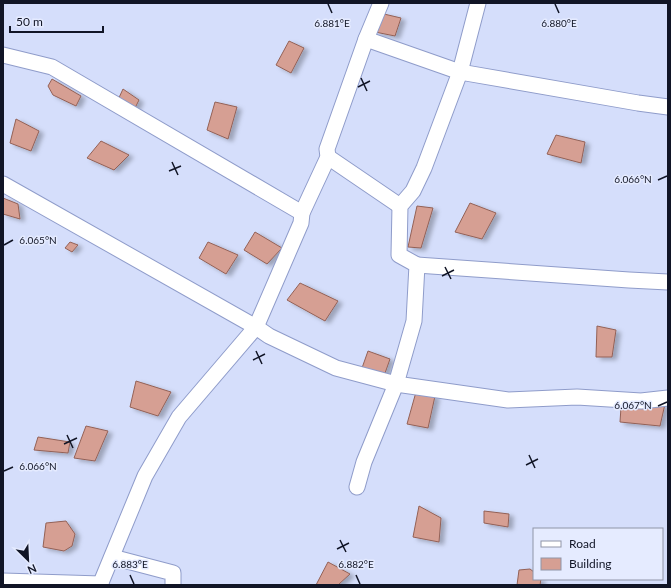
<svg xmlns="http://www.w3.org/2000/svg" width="671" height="588" viewBox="0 0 671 588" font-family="Lato,sans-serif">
<defs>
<filter id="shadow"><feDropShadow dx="4.5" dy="2.5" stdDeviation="2" flood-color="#0004"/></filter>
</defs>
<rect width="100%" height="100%" fill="#d5defb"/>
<g fill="#d69f93" stroke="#936156" filter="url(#shadow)">
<path d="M384,14L401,18L395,36L375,32Z"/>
<path d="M289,41L304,48L291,73L276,65Z"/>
<path d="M52,79L81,96L76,106L53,95L48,86Z"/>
<path d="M123,89L139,100L134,110L117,102Z"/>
<path d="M215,102L237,107L228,139L207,130Z"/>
<path d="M16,119L39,131L31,151L10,143Z"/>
<path d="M556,135L585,142L581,163L547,154Z"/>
<path d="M101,141L129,155L114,170L87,158Z"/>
<path d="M3,198L18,204L20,219L3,214Z"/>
<path d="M470,203L496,213L482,239L455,232Z"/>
<path d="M417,206L433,208L421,248L408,247Z"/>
<path d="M255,232L282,248L267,264L244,250Z"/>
<path d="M70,242L78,245L72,252L65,248Z"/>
<path d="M208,242L238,255L226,274L199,258Z"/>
<path d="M300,283L338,301L325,321L287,300Z"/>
<path d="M597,326L616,330L612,357H596Z"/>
<path d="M368,351L390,359L384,376L362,368Z"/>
<path d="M136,381L171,392L158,416L130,407Z"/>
<path d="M416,392L435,396L428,428L407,424Z"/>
<path d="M665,404L660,426L620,422L621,407Z"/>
<path d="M86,426L108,431L95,461L74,458Z"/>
<path d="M38,437L70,442L68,453L34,450Z"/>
<path d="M419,506L441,518L439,542L413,537Z"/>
<path d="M484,511L509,514L508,527L484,523Z"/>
<path d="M66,521L75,534L72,546L64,551L43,547L46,523Z"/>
<path d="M328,562L350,574L338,585H316Z"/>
<path d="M530,569L534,572V579H541L540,585H517L519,570Z"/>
</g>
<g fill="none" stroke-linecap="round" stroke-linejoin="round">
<defs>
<g id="minor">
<path d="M366,39L460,72L638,103L668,107"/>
<path d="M3,55L52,67L302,213"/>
<path d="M328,157L400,206"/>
<path d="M3,184L256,327L269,336L336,368L396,384L508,400L577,397L641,401L668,398"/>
<path d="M417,265L629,280L668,282"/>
<path d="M357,487L364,462L396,384L414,321L417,265L399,255L400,206L413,191L424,168L460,72L478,3"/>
<path d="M112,557L173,573V585"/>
<path d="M3,581L101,584"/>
<path d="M100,585L145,476L179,417L256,327L301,223L302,213L328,157L327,149L366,39L381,3"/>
</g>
</defs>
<use href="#minor" stroke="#8f9cca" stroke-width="17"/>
<use href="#minor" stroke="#fff" stroke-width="15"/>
</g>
<path fill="none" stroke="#111526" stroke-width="1.5" d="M328,4L332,13M555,4L559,13M361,78L367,91M358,87L370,81M172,162L178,175M169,171L181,166M658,180L667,176M4,245L13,240M445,267L451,279M442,276L454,270M256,351L262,364M253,360L265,354M658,406L667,402M67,435L73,448M64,444L77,438M529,455L535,468M526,465L538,459M4,471L13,467M340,540L346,552M337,549L349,543M130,575L134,584M356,575L360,584"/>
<g font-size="10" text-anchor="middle" fill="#111526" stroke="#e5ebff" stroke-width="3" stroke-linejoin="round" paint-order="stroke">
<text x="332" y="27">6.881°E</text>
<text x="559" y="27">6.880°E</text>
<text x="633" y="183">6.066°N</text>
<text x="38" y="244">6.065°N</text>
<text x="633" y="409">6.067°N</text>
<text x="38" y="470">6.066°N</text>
<text x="130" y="568">6.883°E</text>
<text x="356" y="568">6.882°E</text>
</g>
<rect width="671" height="588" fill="none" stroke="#111526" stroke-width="8"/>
<rect x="533" y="528" width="130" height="52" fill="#e5ebff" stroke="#9095a8"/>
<rect x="541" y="541" width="20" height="6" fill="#ffffff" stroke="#9095a8"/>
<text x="569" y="548" font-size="12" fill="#111526">Road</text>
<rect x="541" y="558" width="20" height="12" fill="#d69f93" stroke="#9095a8"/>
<text x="569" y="568" font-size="12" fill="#111526">Building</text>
<g transform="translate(28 560) rotate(156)" stroke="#e5ebff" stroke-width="3" paint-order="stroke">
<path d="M0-3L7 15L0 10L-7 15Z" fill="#111526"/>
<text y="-6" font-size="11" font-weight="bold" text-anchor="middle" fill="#111526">N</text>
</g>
<path d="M10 26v6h93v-6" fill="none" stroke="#111526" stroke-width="2"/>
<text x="16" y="26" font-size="12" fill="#111526" stroke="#e5ebff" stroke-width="3" paint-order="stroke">50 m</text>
</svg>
